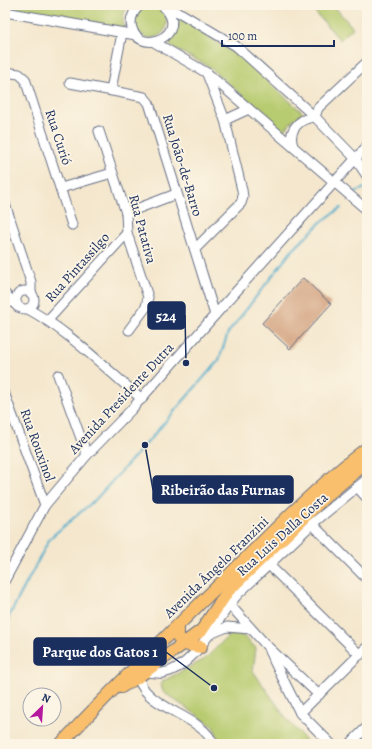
<svg xmlns="http://www.w3.org/2000/svg" width="372" height="749" viewBox="0 0 372 749" font-family="Alegreya,serif">
<rect width="100%" height="100%" fill="#fcf5e5"/>
<filter id="ink" filterUnits="userSpaceOnUse"><feTurbulence type="fractalNoise" baseFrequency=".025" numOctaves="2"/><feDisplacementMap in="SourceGraphic" scale="8" xChannelSelector="R" yChannelSelector="G"/><feConvolveMatrix kernelMatrix="1 2 1 2 8 2 1 2 1" color-interpolation-filters="sRGB"/></filter>
<filter id="wash" filterUnits="userSpaceOnUse"><feTurbulence type="fractalNoise" baseFrequency=".012" numOctaves="4" result="noise"/><feDisplacementMap in="SourceGraphic" scale="16" xChannelSelector="R" yChannelSelector="G"/><feGaussianBlur stdDeviation="0.9" result="paint"/><feColorMatrix in="noise" values="0 0 0 0 0 0 0 0 0 0 0 0 0 0 0 0 0 1.4 0 .05"/><feComposite in="paint" operator="in"/></filter>
<g filter="url(#wash)">
<rect width="100%" height="100%" fill="#f4e7cd"/>
<g fill="#b7cb6f" stroke="#697d66">
<path d="M5,5H128C123,13 122,19 124,28L5,7Z"/>
<path d="M318,5H333L353,28L340,40L313,10Z"/>
<circle cx="151" cy="22" r="16"/>
<path d="M182,20L244,60L303,113L294,119L284,131L208,66L173,48L169,44L176,32L178,22Z"/>
<path d="M234,634L243,636L256,648L253,671L287,719L309,744H221L213,726L163,692L161,685L163,681L205,659L227,637Z"/>
</g>
<g fill="none" stroke-linecap="round" stroke-linejoin="round">
<g stroke="#4eadcd" stroke-width="2">
<path d="M355,192L365,188"/>
<path d="M5,624L50,538L96,499L145,445L219,360L228,333L290,253L321,222L341,208"/>
</g>
</g>
<g id="blocks">
<path fill="#d3a27f" d="M303,278L331,304L290,349L262,323Z"/>
</g>
</g>
<g filter="url(#ink)">
<use href="#blocks" fill-opacity="0" stroke="#676f85" stroke-width="1"/>
<g fill="none" stroke-linecap="round" stroke-linejoin="round">
<defs>
<g id="minor">
<path d="M141,5C135,9 131,16 131,23C134,59 194,36 163,6"/>
<path d="M164,6L182,14L236,46L315,117L355,158L367,176"/>
<path d="M5,12L136,35"/>
<path d="M154,42L207,73L367,210"/>
<path d="M5,72L19,74L25,79L72,225"/>
<path d="M207,74L225,120"/>
<path d="M70,83L144,97L149,103L215,315"/>
<path d="M111,90L122,33"/>
<path d="M99,131L126,213L127,233L148,297L146,307L129,330"/>
<path d="M293,146C287,130 300,118 315,117L318,108L367,62"/>
<path d="M61,188L112,173"/>
<path d="M5,204L31,282V293"/>
<path d="M126,213L176,194"/>
<path d="M195,249L241,203L243,197L242,190L225,120L249,109"/>
<circle cx="25" cy="300" r="9"/>
<path d="M5,294L18,307"/>
<path d="M28,309C70,332 105,368 142,399"/>
<path d="M48,320L127,233"/>
<path d="M58,375L87,455"/>
<path d="M5,395L45,505"/>
<path d="M357,487L367,498"/>
<path d="M312,524L367,579"/>
<path d="M269,565L360,655"/>
<path d="M5,580L45,505L87,455L131,410L215,315L367,146"/>
<path d="M229,604L266,645L319,695"/>
<path d="M210,634L227,627L251,629"/>
<path d="M269,651L300,713L331,744"/>
<path d="M138,672C138,708 203,714 213,744"/>
<path d="M145,672C150,672 158,674 163,673C197,667 217,617 238,594L312,524L367,479"/>
<path d="M300,713L367,647"/>
<path d="M350,744L367,727"/>
</g>
<g id="major">
<path d="M178,625V637L184,644L201,647"/>
<path d="M121,687L138,677L202,630L228,591L327,495L367,462"/>
<path d="M61,744C113,688 168,635 222,582C268,536 315,488 367,448"/>
</g>
</defs>
<use href="#minor" stroke="#676f85" stroke-width="11"/>
<use href="#major" stroke="#676f85" stroke-width="14"/>
<use href="#minor" stroke="#fff" stroke-width="9"/>
<use href="#major" stroke="#f9bf6d" stroke-width="12"/>
</g>
</g>
<g text-anchor="middle" stroke-width="3.5" stroke-linejoin="round" paint-order="stroke">
<g font-size="14" fill="#1b2f5e" stroke="#fcf5e5">
<text transform="translate(59 137) rotate(72)" y="5">Rua Curió</text>
<text transform="translate(183 165) rotate(73)" y="5">Rua João-de-Barro</text>
<text transform="translate(143 229) rotate(75)" y="5">Rua Patativa</text>
<text transform="translate(77 267) rotate(-48)" y="5">Rua Pintassilgo</text>
<text transform="translate(121 398) rotate(-47)" y="5">Avenida Presidente Dutra</text>
<text transform="translate(38 445) rotate(70)" y="5">Rua Rouxinol</text>
<text transform="translate(282 534) rotate(-42)" y="5">Rua Luis Dalla Costa</text>
<text transform="translate(216 567) rotate(-44)" y="5">Avenida Ângelo Franzini</text>
</g>
</g>
<path fill="none" stroke="#1b2f5e" stroke-width="1.5" d="M186 363L185 315M145 445L153 490M214 688L166 652"/>
<g fill="#1b2f5e" stroke="#fcf5e5" stroke-width="1.5">
<circle cx="186" cy="363" r="4"/>
<circle cx="145" cy="445" r="4"/>
<circle cx="214" cy="688" r="4"/>
</g>
<g fill="#1b2f5e" stroke="#1b2f5e" stroke-width="1.5">
<rect x="148" y="302" width="37" height="27" rx="4"/>
<rect x="153" y="476" width="140" height="27" rx="4"/>
<rect x="34" y="638" width="132" height="27" rx="4"/>
</g>
<g font-size="15" text-anchor="middle" font-weight="bold" fill="#fff">
<text x="166" y="321">524</text>
<text x="223" y="495">Ribeirão das Furnas</text>
<text x="100" y="657">Parque dos Gatos 1</text>
</g>
<rect width="372" height="749" fill="none" stroke="#fcf5e5" stroke-width="20"/>
<g transform="translate(42 707) rotate(25)"><circle r="19" fill="#fcf5e5" stroke="#a2a6af"/>
<path d="M0-3L7 15L0 10L-7 15Z" fill="#b5179e"/>
<text y="-6" font-size="11" font-weight="bold" text-anchor="middle" fill="#1b2f5e">N</text>
</g>
<path d="M222 40v6h112v-6" fill="none" stroke="#1b2f5e" stroke-width="2"/>
<text x="228" y="40" font-size="12" fill="#1b2f5e" stroke="#fcf5e5" stroke-width="3" paint-order="stroke">100 m</text>
</svg>
